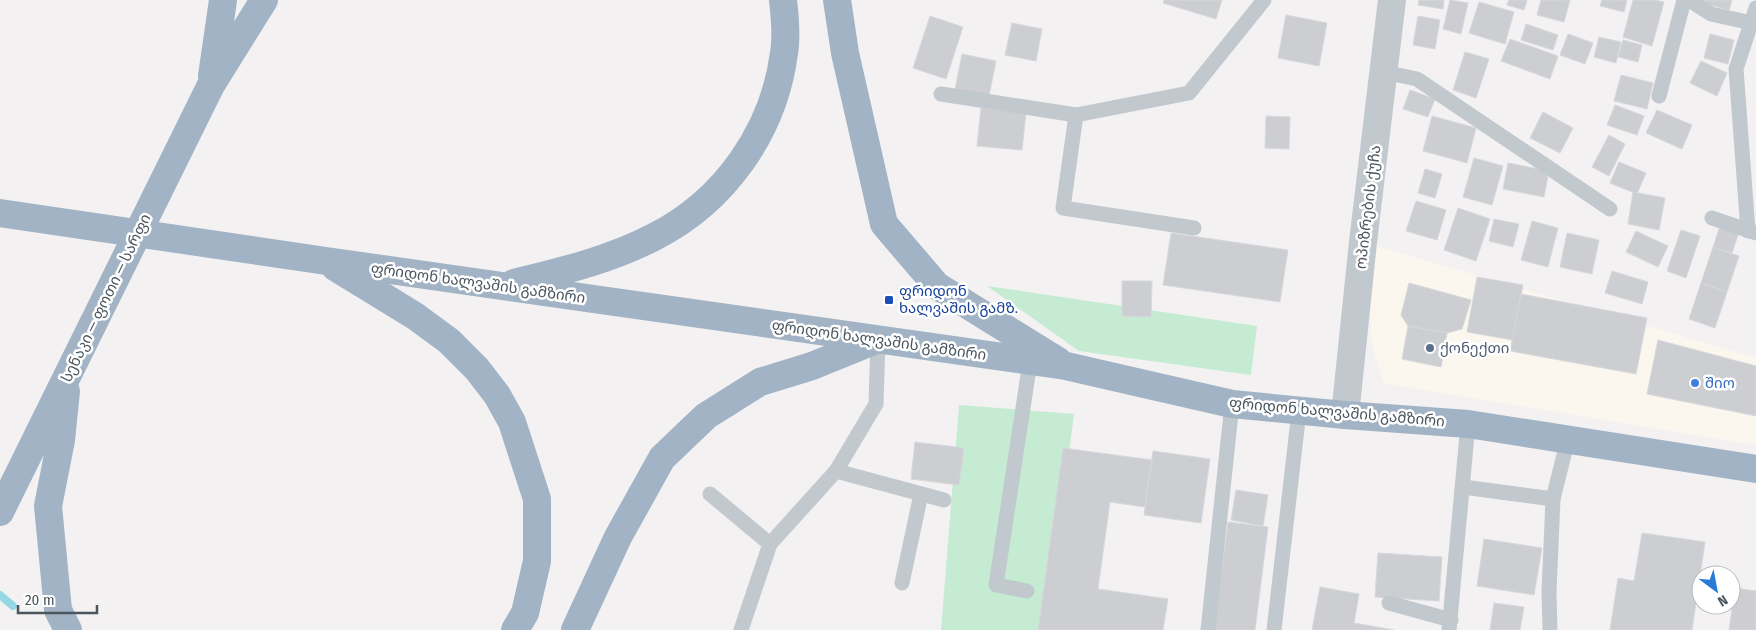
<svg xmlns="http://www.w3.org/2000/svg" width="1756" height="630" viewBox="0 0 1756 630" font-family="'Fira Sans Condensed','Noto Sans Georgian',sans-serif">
<rect width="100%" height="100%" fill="#f3f1f2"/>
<path fill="#fbf7ee" d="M1363,242L1756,358V445L1384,383L1373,349Z"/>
<g fill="#c5ecd2">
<path d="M987,286L1257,326L1251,375L1079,351Z"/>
<path d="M959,405L1074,414L1046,630H941Z"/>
</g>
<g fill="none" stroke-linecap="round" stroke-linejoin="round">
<path stroke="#95d8e5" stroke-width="8" d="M0,595L13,606"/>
</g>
<g fill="#ccced2" stroke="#d6d8dc">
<path d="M1164,0H1222L1216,19L1163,3Z"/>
<path d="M1419,0H1444L1443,9L1418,5Z"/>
<path d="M1450,0L1468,3L1461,34L1443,29Z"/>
<path d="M1509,0H1527L1524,10L1507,5Z"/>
<path d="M1541,0H1570L1564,22L1537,15Z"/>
<path d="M1602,0H1627L1624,12L1600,6Z"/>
<path d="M1633,0H1655L1664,2L1652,46L1623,37Z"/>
<path d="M1703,0H1732L1729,10L1702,3Z"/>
<path d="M1479,2L1514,12L1505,44L1469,33Z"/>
<path d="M1286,15L1327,23L1319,66L1278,58Z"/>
<path d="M930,16L963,27L946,79L913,68Z"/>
<path d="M1418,16L1440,20L1435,49L1413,45Z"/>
<path d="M1012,23L1042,29L1036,61L1005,55Z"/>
<path d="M1526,24L1558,35L1553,50L1521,40Z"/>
<path d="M1568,34L1593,43L1585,64L1560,55Z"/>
<path d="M1710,34L1734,40L1728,64L1704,58Z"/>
<path d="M1599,37L1621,42L1616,63L1594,57Z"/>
<path d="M1510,39L1558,56L1550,79L1501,61Z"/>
<path d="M1623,40L1642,45L1638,62L1618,57Z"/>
<path d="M1465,52L1489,59L1476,98L1453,90Z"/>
<path d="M962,54L996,61L989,96L955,90Z"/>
<path d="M1701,61L1727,73L1717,96L1690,83Z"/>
<path d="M1621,75L1653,83L1647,109L1614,101Z"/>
<path d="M1410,90L1435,99L1428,117L1403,109Z"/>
<path d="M1615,105L1644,116L1637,135L1607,125Z"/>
<path d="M981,108L1026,113L1022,150L977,146Z"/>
<path d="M1657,110L1692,125L1682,149L1646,133Z"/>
<path d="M1543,112L1573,128L1560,153L1530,138Z"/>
<path d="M1266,116L1290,117L1289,149L1265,148Z"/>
<path d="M1432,116L1476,128L1467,163L1423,151Z"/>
<path d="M1609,135L1625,144L1609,176L1592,167Z"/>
<path d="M1474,158L1503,166L1492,205L1463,197Z"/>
<path d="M1619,162L1646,173L1637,194L1610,183Z"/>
<path d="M1508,163L1549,171L1544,197L1503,189Z"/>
<path d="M1425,169L1442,174L1435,198L1418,193Z"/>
<path d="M1633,192L1665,198L1659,230L1628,224Z"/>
<path d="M1416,201L1446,210L1437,240L1406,231Z"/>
<path d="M1458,208L1490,219L1476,261L1444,250Z"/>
<path d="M1494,219L1519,224L1513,247L1489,241Z"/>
<path d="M1532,221L1558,228L1548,267L1521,260Z"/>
<path d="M1720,226L1739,232L1732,253L1713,247Z"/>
<path d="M1681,230L1700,236L1686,278L1667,271Z"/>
<path d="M1636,231L1668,246L1658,267L1626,252Z"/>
<path d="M1171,233L1288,250L1280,302L1163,285Z"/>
<path d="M1567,233L1599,240L1592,274L1560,267Z"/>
<path d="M1713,247L1739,256L1727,292L1701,283Z"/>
<path d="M1612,271L1648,282L1642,304L1605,293Z"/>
<path d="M1477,277L1523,285L1513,340L1467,332Z"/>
<path d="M1122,281H1152L1151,317L1122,316Z"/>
<path d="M1409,283L1471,300L1462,329L1447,333L1408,326L1401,315Z"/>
<path d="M1701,283L1727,292L1715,328L1689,319Z"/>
<path d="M1521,294L1647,318L1636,374L1510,351Z"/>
<path d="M1408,326L1447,333L1441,367L1402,359Z"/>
<path d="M1658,340L1756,366V416L1647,394Z"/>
<path d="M915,442L964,448L959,485L911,479Z"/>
<path d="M1063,448L1152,460L1145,507L1110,502L1098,589L1168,599L1163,630H1038Z"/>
<path d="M1153,451L1210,459L1201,523L1144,515Z"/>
<path d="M1236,490L1268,495L1263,526L1231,520Z"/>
<path d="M1228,522L1268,527L1255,630H1214Z"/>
<path d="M1642,533L1705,542L1692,630H1610L1618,578L1634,581Z"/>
<path d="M1484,539L1542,548L1534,595L1477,586Z"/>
<path d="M1378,553L1442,557L1439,601L1375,597Z"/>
<path d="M1320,587L1359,594L1354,623L1394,630H1312Z"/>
<path d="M1735,588L1756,591V630H1729Z"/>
<path d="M1494,603L1524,607L1520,630H1490Z"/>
</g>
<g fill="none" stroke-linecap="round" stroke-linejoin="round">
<g stroke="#c1c9ce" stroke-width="15">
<path d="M1689,0L1711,14L1756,24"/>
<path d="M1384,72L1417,79L1610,209"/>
<path d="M941,94L1076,115L1189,93L1264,0"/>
<path d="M1659,96L1684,0"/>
<path d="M1076,115L1063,208L1194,228"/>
<path d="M1712,218L1756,233"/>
<path d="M1748,231L1736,69L1756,8"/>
<path d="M836,471L944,500"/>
<path d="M1463,487L1553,499"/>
<path d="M710,494L770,544"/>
<path d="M902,583L921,494"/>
<path d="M1027,591L996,585L1030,362"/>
<path d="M1389,603L1451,620"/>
<path d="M741,630L770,544L836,471L876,404L878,340"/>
<path d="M1208,630L1232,404"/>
<path d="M1274,630L1299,411"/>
<path d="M1449,630L1468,424"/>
<path d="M1550,630L1549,592L1553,499L1568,439"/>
</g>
<path stroke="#c1c9ce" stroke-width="28" d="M1345,415L1363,242L1392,0"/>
<g stroke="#a1b3c4" stroke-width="28">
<path d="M837,0L845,53L884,224L937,286L1058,361"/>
<path d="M212,76L223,0"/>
<path d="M0,213L326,261L1066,366L1232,404L1345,415L1468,424L1756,469"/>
<path d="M335,267L415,316L449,341L477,369L497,395L512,422L537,499V561L525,613L515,630"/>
<path d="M514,283C562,271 610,260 654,237C725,201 774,131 784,53C787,36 785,17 783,0"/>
<path d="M66,391L61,440L48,506L58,610L68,630"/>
<path d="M0,512L211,85L264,0"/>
<path d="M575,630L618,537L662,458L706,416L760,382L812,366L876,340"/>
</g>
</g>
<rect fill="#1a4fb4" stroke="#fff" stroke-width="2" x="884" y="295" width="10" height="10" rx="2.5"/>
<circle fill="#5c6f8a" stroke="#fff" stroke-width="2" cx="1430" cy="348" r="5"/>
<circle fill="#3f7fe0" stroke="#fff" stroke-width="2" cx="1695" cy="383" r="5"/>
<g text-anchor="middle" stroke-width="5" stroke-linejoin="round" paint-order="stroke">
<g font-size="15" fill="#4b555d" stroke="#fff">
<text transform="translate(1368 207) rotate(-83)" y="5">ოპიზრების ქუჩა</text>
<text transform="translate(478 283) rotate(8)" y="5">ფრიდონ ხალვაშის გამზირი</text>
<text transform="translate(106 298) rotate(-64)" y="5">სენაკი — ფოთი — სარფი</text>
<text transform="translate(879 340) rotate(8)" y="5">ფრიდონ ხალვაშის გამზირი</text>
<text transform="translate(1337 412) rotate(5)" y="5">ფრიდონ ხალვაშის გამზირი</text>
</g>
<g font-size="15" fill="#164399" stroke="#fff" text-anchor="start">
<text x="899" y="296">ფრიდონ<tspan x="899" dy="17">ხალვაშის გამზ.</tspan></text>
</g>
<g font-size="15" fill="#4e5e75" stroke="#fff" text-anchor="start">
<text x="1440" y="353">ქონექთი</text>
</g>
<g font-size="15" fill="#366cbe" stroke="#fff" text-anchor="start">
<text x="1705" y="388">შიო</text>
</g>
</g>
<g transform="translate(1716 590) rotate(148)"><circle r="24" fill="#ffffff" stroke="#b7bbbe"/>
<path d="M0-4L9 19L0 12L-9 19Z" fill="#297bd6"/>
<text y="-8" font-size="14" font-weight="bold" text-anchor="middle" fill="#4b555d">N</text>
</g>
<path d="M18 605v8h79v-8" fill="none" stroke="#4b555d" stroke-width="2.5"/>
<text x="25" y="605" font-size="15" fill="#4b555d" stroke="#ffffff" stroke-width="4" paint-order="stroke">20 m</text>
</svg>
